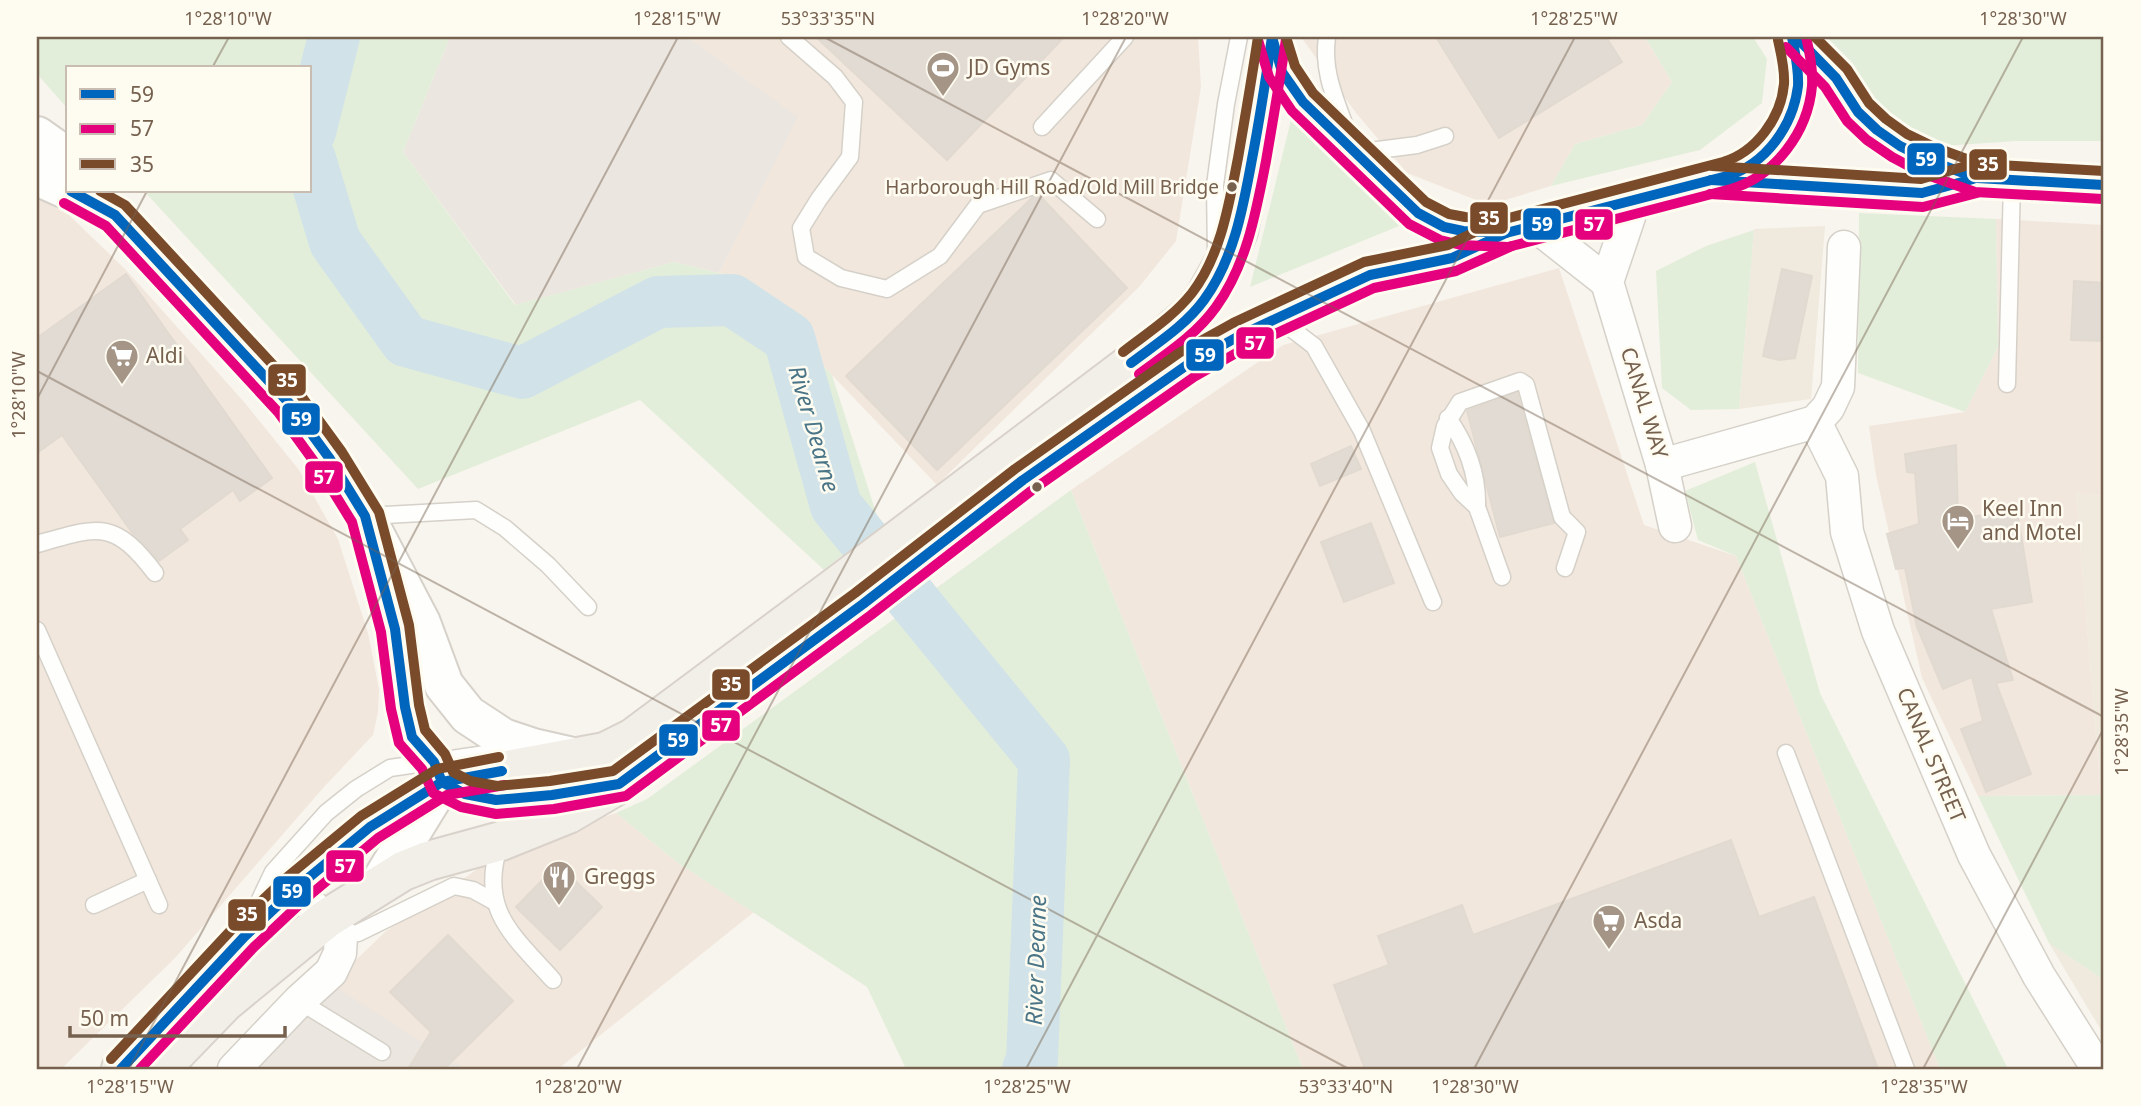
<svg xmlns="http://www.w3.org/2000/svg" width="2141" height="1106" viewBox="0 0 2141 1106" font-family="'Noto Sans',sans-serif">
<rect width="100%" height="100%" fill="#f8f5ee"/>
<g fill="#f0e9dd">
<path d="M1825,226L1811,399L1739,409L1754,229Z"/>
<path d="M2076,493L2104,496V802L2101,795Z"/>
<path d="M2049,943L2104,980V1035Z"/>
</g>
<g fill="#f2e7dd">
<path d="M688,37H1198L1201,87L1176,241L1139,287L937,485L739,278L719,273L797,117Z"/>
<path d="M1301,37H1645L1672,82L1642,125L1575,144L1551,186L1489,205L1407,173L1356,113Z"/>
<path d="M37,198L69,215L127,271L245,403L299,470L338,539L368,633L379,689L378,712L373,735L324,787L175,958L61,1069H37Z"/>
<path d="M1996,219L2104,225V496L2076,493L2101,795L1978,796L1922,678L1876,475L1869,426L1965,412L1998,347Z"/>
<path d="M1559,268L1644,525L1736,556L1940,1069H1303L1071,490L1283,345Z"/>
<path d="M616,813L678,863L754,912L558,1069H452L331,984L385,932L510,847Z"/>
</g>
<g fill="#ebe6df">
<path d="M450,37H688L798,117L719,273L674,262L516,305L403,152Z"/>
<path d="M331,984L465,1069H215Z"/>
</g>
<g fill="#e3eeda">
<path d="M37,37H450L403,152L515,305L674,262L739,278L832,375L880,525L824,570L640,400L418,489L144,191H310V68H68V109L37,74Z"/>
<path d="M1645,37H1753L1767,59L1762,103L1700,150L1551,186L1575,144L1642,125L1672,82Z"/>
<path d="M1820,37H2104V141H2016L1942,146L1890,125Z"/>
<path d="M1291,120L1404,224L1250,287Z"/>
<path d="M1859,213L1996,219L1998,347L1965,412L1858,373Z"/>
<path d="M1754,230L1739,409L1691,410L1662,388L1656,271L1706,246Z"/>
<path d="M1755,462L1820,693L2008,1069H1940L1736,556L1698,540L1685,491Z"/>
<path d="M1071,490L1303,1069H906L867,987L678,863L616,813L647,799Z"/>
<path d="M2101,795L2104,802V980L2049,943L1978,796Z"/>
</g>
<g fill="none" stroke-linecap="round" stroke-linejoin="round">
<g stroke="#d1e3e8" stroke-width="52">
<path d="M310,132L334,37"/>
<path d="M310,159L335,242L406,341L522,373L658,302L732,300L789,338L836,506L1044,760L1032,1060L1028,1069"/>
</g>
</g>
<g fill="#e2dbd3" stroke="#e1dad1" stroke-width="2">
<path d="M816,37H1064L947,160Z"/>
<path d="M1436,37H1606L1622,62L1499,138Z"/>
<path d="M1039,195L1127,288L937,470L846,376L1033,197Z"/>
<path d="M1782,269L1812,276L1795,358L1779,360L1763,356Z"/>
<path d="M126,274L272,478L240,501L233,490L180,529L188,540L159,561L134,535L62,435L37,453V338Z"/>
<path d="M2074,281L2104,283V341L2071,340Z"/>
<path d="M1517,393L1554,523L1500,537L1467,411Z"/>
<path d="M1956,445L1958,519L2017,510L2032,602L1991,609L2013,680L1996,683L2031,774L1986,792L1961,729L1983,721L1972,677L1943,689L1917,627L1905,568L1896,569L1887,534L1919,524L1915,473L1907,472L1905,454Z"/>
<path d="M1351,446L1361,469L1320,486L1311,464Z"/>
<path d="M1371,523L1394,583L1344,602L1321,542Z"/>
<path d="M1731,840L1759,917L1814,897L1878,1069H1365L1334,985L1389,965L1378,936L1462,905L1473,935Z"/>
<path d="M558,864L602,907L560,950L516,907Z"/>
<path d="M448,935L513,1001L444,1069H408L431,1032L390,992Z"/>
</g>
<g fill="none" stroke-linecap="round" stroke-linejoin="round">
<defs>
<g id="lane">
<path d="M789,37L835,77L854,102L850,157L819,199L801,228L806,257L841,278L887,289L940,256L978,205L1051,180L1097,219"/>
<path d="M1327,37C1322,70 1335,98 1346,129"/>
<path d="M1042,127L1125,37"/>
<path d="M1362,152L1417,145L1445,136"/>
<path d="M1216,257L1215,185L1226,104L1239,37"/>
<path d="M1280,320L1314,346L1362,431L1433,602"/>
<path d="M2007,384L2012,181"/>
<path d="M1448,418C1467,445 1478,474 1477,507"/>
<path d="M367,516L476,510L505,528L548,565L588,607"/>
<path d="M37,544C98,527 113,518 155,573"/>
<path d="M1502,577L1477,507L1462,493L1449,474L1440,448L1445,426L1460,402L1520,381L1526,385L1562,517L1577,532L1565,568"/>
<path d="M37,630L159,905"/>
<path d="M1786,753L1906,1069"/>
<path d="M500,843C478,910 512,934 553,980"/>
<path d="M94,905L148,880"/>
<path d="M254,912L273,872L326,813L356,789L390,768L492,753L511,754"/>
<path d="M341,935L358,933L454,886L473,890L495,902"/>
<path d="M299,1001L382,1052"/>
</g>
<g id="street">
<path d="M1635,199L1607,282L1662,465L1675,526"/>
<path d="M1536,226L1607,282"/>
<path d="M1815,422L1842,476L1847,532L1878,631L1974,855L2039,976L2098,1069"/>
<path d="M1662,465L1815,422L1828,408L1838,387L1844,247"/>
<path d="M234,1069L299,1001L331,972L340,953L341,935L295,889"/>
</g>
<g id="secondary">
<path d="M37,136L68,158"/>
<path d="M37,176L68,190"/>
<path d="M71,191L115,215L289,403L330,459L365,516L421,623L444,685L468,715L503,738L533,748L577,758"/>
<path d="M382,580L395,629L405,707L412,737L434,762L442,782C449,786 458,792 466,794C509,807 575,791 619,784"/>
<path d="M380,883L442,782"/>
</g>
<g id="primary">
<path d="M121,1069L244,937L295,889L370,827L442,782L605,752L633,738L841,583L1153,347L1192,313L1204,299L1229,254L1238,231L1259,122L1272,37"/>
<path d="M160,1069L225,1002L326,919L403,871L428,861L501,841L568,814L619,784L863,604L1023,480L1140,396L1187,365L1239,336L1370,275L1452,258L1506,233"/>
</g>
<g id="highway">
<path d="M1272,37C1277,66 1284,79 1303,102L1418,213L1444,227L1463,231L1506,233L1711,180C1721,177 1733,175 1742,170C1777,151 1801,110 1798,69C1797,59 1794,47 1792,37"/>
<path d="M1796,37L1836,78L1858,112L1877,130L1900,146L1928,160L1977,178L2104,185"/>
<path d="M1718,181L1922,193L1977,178"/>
</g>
</defs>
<use href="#lane" stroke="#d5d1c9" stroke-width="19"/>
<use href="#street" stroke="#d5d1c9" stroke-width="35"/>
<use href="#secondary" stroke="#d6d1c9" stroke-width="42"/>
<use href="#primary" stroke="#d9d2cb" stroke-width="42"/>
<use href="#highway" stroke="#d9d2cb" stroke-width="42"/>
<use href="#lane" stroke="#fefefc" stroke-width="16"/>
<use href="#street" stroke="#fefefc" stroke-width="32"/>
<use href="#secondary" stroke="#fefefc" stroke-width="38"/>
<use href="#primary" stroke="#f2efe8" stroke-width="38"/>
<use href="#highway" stroke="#f0ebe6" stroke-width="38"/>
<defs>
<g id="bus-1">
<path d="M1272,37L1282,72L1303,102L1418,213L1444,227L1463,231L1506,233L1727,176C1766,164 1793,126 1798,86C1799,69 1795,53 1792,37"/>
<path d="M1796,37L1836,78L1858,112L1877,130L1900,146L1928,160L1977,178L2104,185"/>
<path d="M1711,180L1922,193L1973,179"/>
<path d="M71,191L115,215L289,403L330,459L365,516L395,629L405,707L412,737L434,762L442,782L465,794L496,800L552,795L619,784L863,604L1023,480L1187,365L1239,336L1370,275L1452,258L1506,233"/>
<path d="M1131,363C1156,344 1185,326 1204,300C1234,259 1243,208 1252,159C1260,118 1266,78 1272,37"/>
<path d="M121,1069L244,937L295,889L370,827L442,782L502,771"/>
</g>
<g id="bus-2">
<path d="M1258,40L1269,77L1292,111L1409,224L1440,240L1461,245L1508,247L1731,189C1775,176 1808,132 1812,86C1813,69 1810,53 1806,37"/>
<path d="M1786,47L1825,87L1847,121L1867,140L1892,157L1922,173L1975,192L2103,199"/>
<path d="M1710,194L1923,207L1977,193"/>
<path d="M64,203L106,226L278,412L318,467L352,522L381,632L391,709L399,743L422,769L433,793L461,807L496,814L554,809L626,796L871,615L1031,491L1194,377L1245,348L1374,288L1456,271L1512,246"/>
<path d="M1139,374C1166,354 1196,335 1216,307C1247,264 1256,212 1266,161C1273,120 1280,80 1286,39"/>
<path d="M140,1069L254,947L304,900L378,838L447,795L505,785"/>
</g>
<g id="bus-3">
<path d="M1286,37L1295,66L1313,93L1426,202L1449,214L1465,217L1505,219L1723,162C1756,152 1781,118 1784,84C1785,69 1781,54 1778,40"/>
<path d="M1815,37L1847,69L1869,103L1886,119L1907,134L1934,147L1980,164L2104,171"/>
<path d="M1712,166L1921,179L1969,165"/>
<path d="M100,191L125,205L299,393L342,452L379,512L409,625L419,705L425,730L445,754L453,772L470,781L497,786L550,781L613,771L855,593L1015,469L1179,353L1233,323L1364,262L1448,245L1500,220"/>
<path d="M1123,352C1146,334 1173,317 1192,293C1221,255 1229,204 1238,158C1245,118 1252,77 1258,37"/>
<path d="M111,1059L234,927L286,878L361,816L437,769L499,757"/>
</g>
</defs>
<use href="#bus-1" stroke="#fefbf1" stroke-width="16"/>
<use href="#bus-2" stroke="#fefbf1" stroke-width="16"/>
<use href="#bus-3" stroke="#fefbf1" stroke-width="16"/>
<use href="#bus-1" stroke="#0065bd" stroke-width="10"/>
<use href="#bus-2" stroke="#e5007d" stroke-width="10"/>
<use href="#bus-3" stroke="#7a4b2a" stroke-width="10"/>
</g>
<path fill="none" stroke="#76614f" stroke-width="2" stroke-opacity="0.45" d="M824,37L2104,717M212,68L229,37M37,371L1349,1069M37,399L147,191M129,1069L678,37M577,1069L1126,37M1026,1069L1575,37M1474,1069L2023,37M1923,1069L2104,728"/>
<defs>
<symbol id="stadium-pin" viewBox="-11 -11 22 30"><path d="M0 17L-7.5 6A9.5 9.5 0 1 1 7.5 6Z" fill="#a49587" stroke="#fefbf1"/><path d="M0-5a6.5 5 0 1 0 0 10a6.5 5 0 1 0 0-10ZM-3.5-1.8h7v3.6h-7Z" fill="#fff"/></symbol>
<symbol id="supermarket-pin" viewBox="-11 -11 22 30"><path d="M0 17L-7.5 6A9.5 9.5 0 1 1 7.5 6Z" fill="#a49587" stroke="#fefbf1"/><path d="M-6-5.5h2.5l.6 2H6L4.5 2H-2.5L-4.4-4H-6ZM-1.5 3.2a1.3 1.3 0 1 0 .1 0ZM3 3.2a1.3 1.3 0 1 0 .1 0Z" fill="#fff"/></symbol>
<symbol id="hotel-pin" viewBox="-11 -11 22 30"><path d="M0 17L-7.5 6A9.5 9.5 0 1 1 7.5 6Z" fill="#a49587" stroke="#fefbf1"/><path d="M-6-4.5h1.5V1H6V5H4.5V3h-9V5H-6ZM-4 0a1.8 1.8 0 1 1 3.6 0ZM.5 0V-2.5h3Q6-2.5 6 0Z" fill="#fff"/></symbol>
<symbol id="restaurant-pin" viewBox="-11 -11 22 30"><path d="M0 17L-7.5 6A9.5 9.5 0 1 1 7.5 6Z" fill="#a49587" stroke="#fefbf1"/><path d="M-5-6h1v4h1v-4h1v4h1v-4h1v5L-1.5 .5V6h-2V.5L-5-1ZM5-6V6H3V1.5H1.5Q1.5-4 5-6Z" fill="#fff"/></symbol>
</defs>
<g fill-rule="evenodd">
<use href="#stadium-pin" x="924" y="49" width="38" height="52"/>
<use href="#supermarket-pin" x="103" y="337" width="38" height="52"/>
<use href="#hotel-pin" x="1939" y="502" width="38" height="52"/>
<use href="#restaurant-pin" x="540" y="858" width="38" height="52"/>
<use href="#supermarket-pin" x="1590" y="902" width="38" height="52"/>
</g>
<g fill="#76614f" stroke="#fefbf1" stroke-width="2.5">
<circle cx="1232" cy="187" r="6"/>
<circle cx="1037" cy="487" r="6"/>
</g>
<g text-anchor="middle" stroke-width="5" stroke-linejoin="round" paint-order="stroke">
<g font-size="19" fill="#76614f" stroke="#fefbf1" text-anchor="end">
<text x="1219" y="194">Harborough Hill Road/Old Mill Bridge</text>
</g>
<g font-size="21" fill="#76614f" stroke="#fefbf1" text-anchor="start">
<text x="968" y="75">JD Gyms</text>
<text x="146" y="363">Aldi</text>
<text x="1982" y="516">Keel Inn<tspan x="1982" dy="24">and Motel</tspan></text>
<text x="584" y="884">Greggs</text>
<text x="1634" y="928">Asda</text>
</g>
<g font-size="21" fill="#76614f" stroke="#fefbf1">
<text transform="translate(1644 403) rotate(73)" y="7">CANAL WAY</text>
<text transform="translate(1931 755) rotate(67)" y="7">CANAL STREET</text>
</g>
<g font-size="23" font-style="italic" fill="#4a7587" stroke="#fefbf1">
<text transform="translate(814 429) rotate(74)" y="8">River Dearne</text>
<text transform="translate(1036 960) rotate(-88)" y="8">River Dearne</text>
</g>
</g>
<g stroke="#fefbf1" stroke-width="2.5">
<rect x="1906" y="142" width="40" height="34" rx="7" fill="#0065bd"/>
<rect x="1968" y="148" width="40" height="33" rx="7" fill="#7a4b2a"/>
<rect x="1469" y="201" width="40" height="34" rx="7" fill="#7a4b2a"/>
<rect x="1522" y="207" width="40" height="34" rx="7" fill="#0065bd"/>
<rect x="1574" y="208" width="40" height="33" rx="7" fill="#e5007d"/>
<rect x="1235" y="326" width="40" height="34" rx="7" fill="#e5007d"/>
<rect x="1185" y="338" width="40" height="34" rx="7" fill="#0065bd"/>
<rect x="267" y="363" width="40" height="34" rx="7" fill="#7a4b2a"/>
<rect x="281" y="402" width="40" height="34" rx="7" fill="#0065bd"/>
<rect x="304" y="460" width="40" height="34" rx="7" fill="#e5007d"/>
<rect x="711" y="668" width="40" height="33" rx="7" fill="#7a4b2a"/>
<rect x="701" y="709" width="40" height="33" rx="7" fill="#e5007d"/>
<rect x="658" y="723" width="41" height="34" rx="7" fill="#0065bd"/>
<rect x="325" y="849" width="40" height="34" rx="7" fill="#e5007d"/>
<rect x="272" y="875" width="40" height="33" rx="7" fill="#0065bd"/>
<rect x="227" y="898" width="40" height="34" rx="7" fill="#7a4b2a"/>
</g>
<g font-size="19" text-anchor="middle" font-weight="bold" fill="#fff">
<text x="1926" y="166">59</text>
<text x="1988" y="171">35</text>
<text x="1489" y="225">35</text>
<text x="1542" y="231">59</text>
<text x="1594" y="231">57</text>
<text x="1255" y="350">57</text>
<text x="1205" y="362">59</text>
<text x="287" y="387">35</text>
<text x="301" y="426">59</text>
<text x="324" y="484">57</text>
<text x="731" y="691">35</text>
<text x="721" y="732">57</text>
<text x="678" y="747">59</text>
<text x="345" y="873">57</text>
<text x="292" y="898">59</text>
<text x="247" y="921">35</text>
</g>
<rect width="2141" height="1106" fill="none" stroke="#fefbf1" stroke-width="77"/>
<rect x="66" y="66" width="245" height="126" fill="#fefbf1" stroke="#c8bdb0" stroke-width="2"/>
<rect x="80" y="89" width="35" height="10" fill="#0065bd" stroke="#c8bdb0" stroke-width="2"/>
<text x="130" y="102" font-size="21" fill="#76614f">59</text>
<rect x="80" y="124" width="35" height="10" fill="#e5007d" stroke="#c8bdb0" stroke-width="2"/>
<text x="130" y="136" font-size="21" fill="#76614f">57</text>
<rect x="80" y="159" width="35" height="10" fill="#7a4b2a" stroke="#c8bdb0" stroke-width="2"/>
<text x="130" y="172" font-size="21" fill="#76614f">35</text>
<path d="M70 1026v10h215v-10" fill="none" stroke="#76614f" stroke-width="3.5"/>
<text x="80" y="1026" font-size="21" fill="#76614f" stroke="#fefbf1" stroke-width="5" paint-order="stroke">50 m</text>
<rect x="38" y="38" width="2064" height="1030" fill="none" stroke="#76614f" stroke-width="2.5"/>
<g font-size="18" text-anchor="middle" fill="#76614f">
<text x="228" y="25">1°28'10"W</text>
<text x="677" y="25">1°28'15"W</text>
<text x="828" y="25">53°33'35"N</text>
<text x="1125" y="25">1°28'20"W</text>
<text x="1574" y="25">1°28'25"W</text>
<text x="2023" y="25">1°28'30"W</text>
<text transform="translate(19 395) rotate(-90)" y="6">1°28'10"W</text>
<text transform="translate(2122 732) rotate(-90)" y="6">1°28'35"W</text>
<text x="130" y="1093">1°28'15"W</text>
<text x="578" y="1093">1°28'20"W</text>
<text x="1027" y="1093">1°28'25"W</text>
<text x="1346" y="1093">53°33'40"N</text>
<text x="1475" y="1093">1°28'30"W</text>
<text x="1924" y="1093">1°28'35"W</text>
</g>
</svg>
